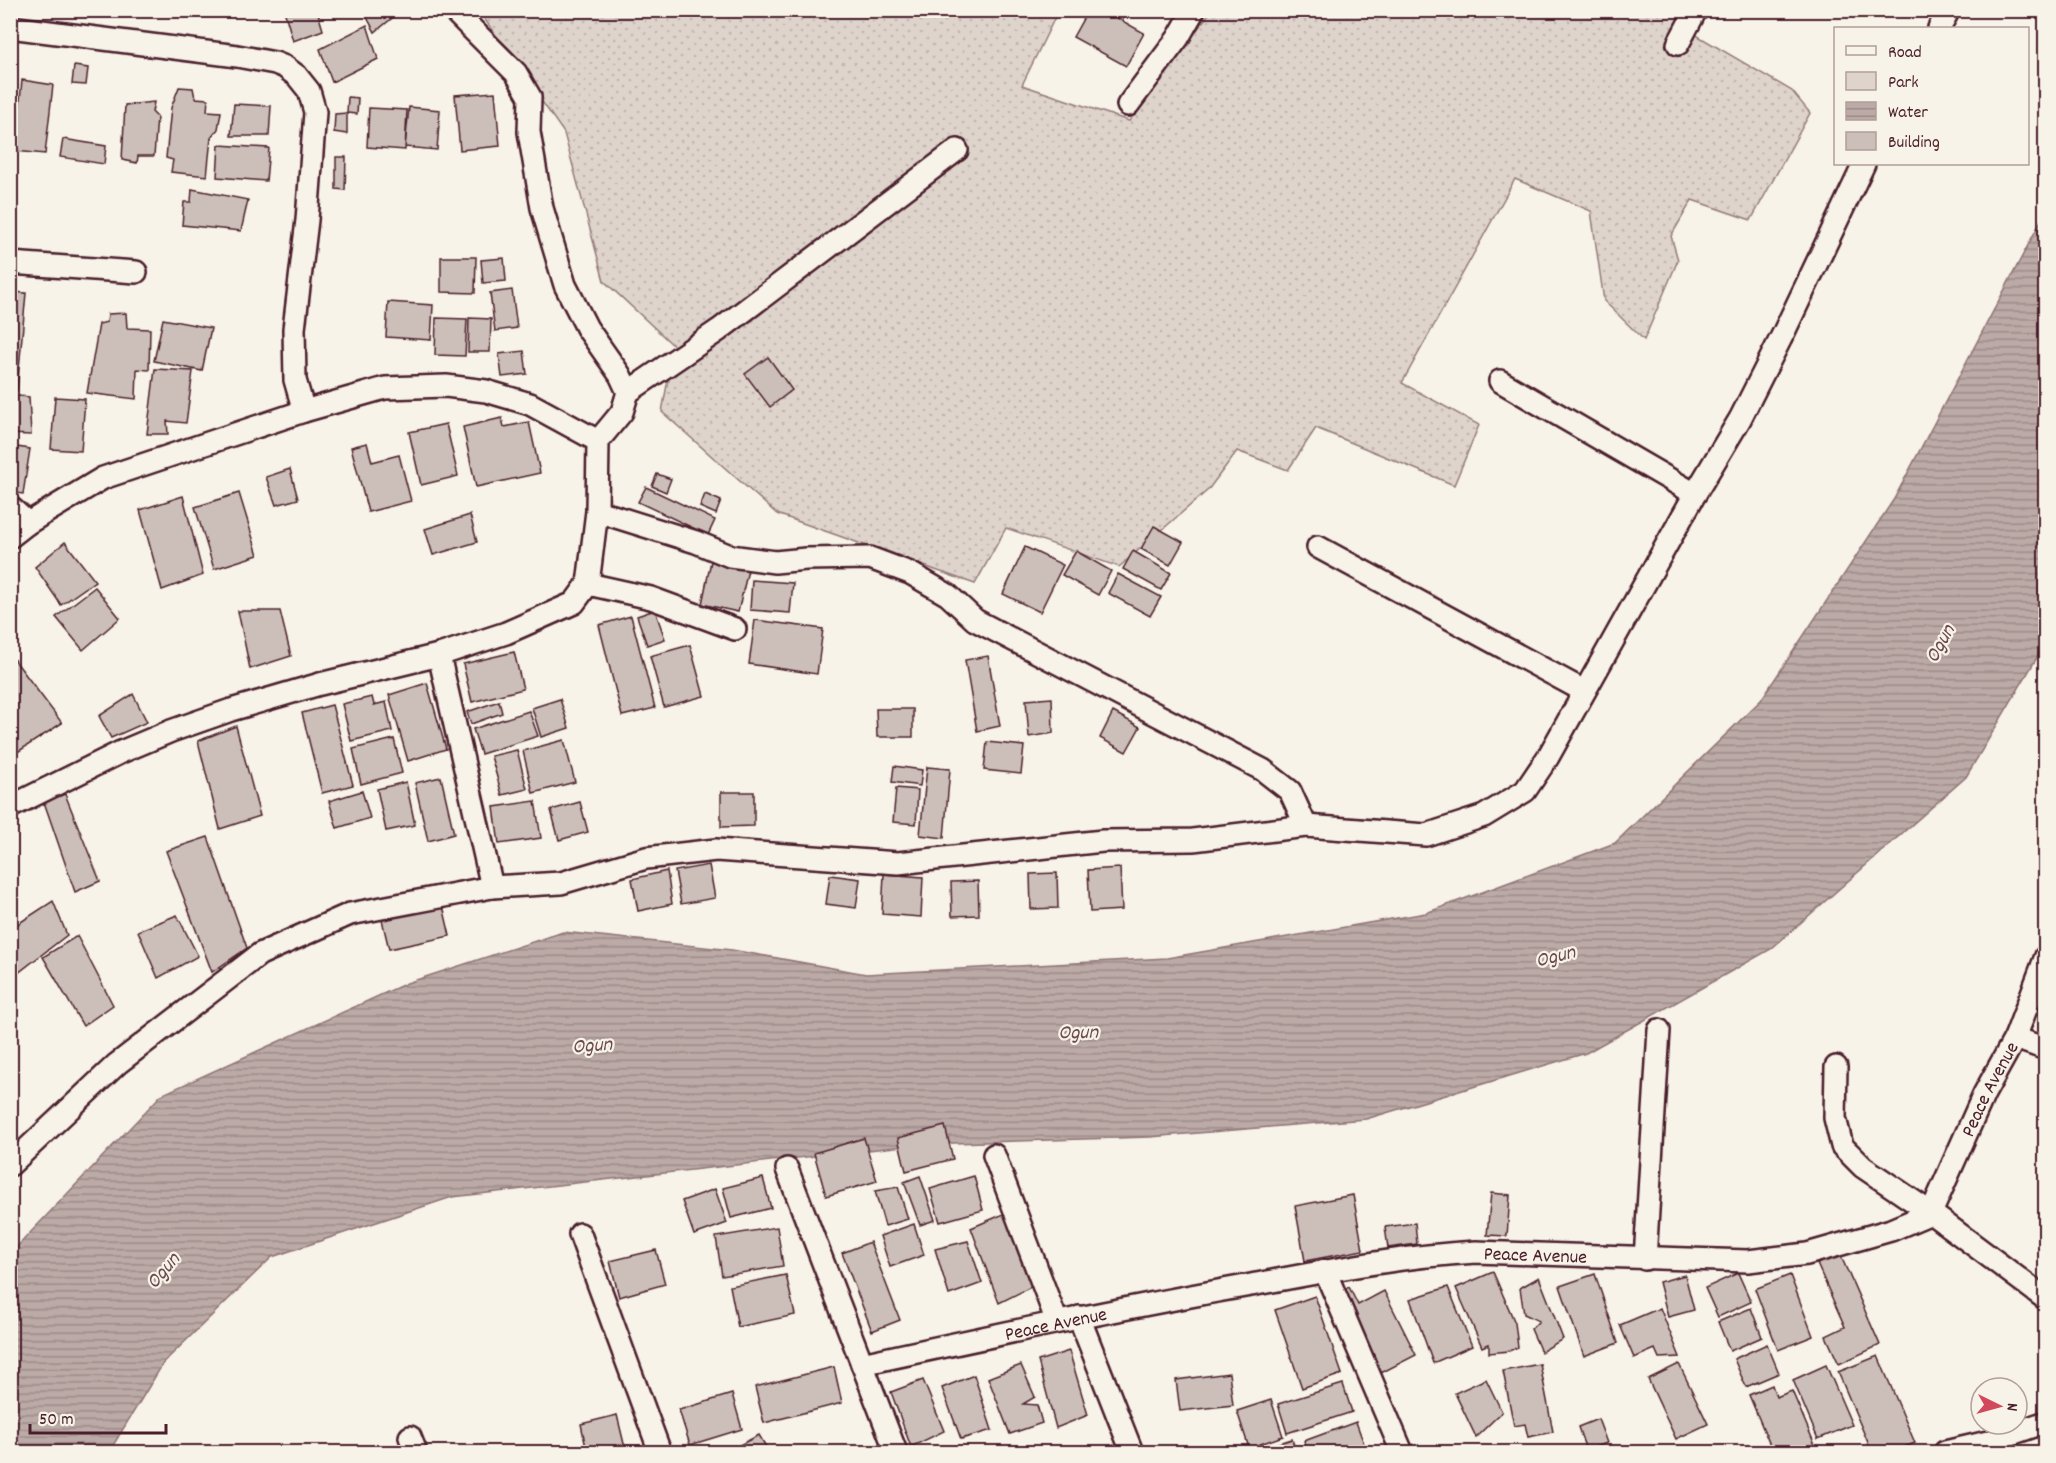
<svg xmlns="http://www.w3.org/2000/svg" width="2056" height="1463" viewBox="0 0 2056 1463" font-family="Dekko,sans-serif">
<defs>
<pattern id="green-dots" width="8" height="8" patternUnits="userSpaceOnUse" patternTransform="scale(1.5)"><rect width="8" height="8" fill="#ded4cc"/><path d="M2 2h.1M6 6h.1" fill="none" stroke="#c0b6af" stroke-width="1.8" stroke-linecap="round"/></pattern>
<pattern id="water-rules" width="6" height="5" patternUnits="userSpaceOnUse" patternTransform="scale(1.5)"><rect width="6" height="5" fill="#bcaaa7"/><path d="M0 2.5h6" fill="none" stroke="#9b8a88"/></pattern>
</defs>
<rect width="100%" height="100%" fill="#f7f3e8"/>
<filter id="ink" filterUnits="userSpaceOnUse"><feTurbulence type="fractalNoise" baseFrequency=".0167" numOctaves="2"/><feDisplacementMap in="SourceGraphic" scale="12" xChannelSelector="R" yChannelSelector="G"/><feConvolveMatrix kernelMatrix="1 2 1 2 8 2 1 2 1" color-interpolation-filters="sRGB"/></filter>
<g filter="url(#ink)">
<path fill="url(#green-dots)" stroke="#947a7c" stroke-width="1.5" d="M479,11H1058L1022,85L1129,121L1211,11H1680L1686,29L1792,91L1810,113L1751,220L1692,200L1671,236L1678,260L1644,340L1604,301L1591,211L1515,179L1402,383L1479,425L1454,485L1316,428L1288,470L1237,451L1208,490L1119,567L1006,528L975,584L777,514L662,412L674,346L604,281L564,133Z"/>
<path fill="url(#water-rules)" stroke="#8e7275" stroke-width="1.5" d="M2045,213V644L1966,777L1771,949L1586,1053L1366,1119L1150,1137L922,1144L452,1197L272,1257L164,1362L109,1452H11L10,1254L161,1095L407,983L563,932L732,950L866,974L1167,958L1426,913L1615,843L1761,700L1894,499Z"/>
<g fill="#ccbfb9" stroke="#4a1f2b" stroke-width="1.5">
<path d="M284,10H317L323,30L293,41Z"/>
<path d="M363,10H402L375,32Z"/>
<path d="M1088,10H1103L1144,33L1126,66L1073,37Z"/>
<path d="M367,25L378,59L332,82L320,49Z"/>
<path d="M74,66L88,68L86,85L72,84Z"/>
<path d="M22,80L53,85L45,154L15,151Z"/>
<path d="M179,87L193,88L195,98L208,99L207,111L221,112L218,129L211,138L207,176L171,172L173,160L166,158L171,108Z"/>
<path d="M495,92L500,146L460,150L455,95Z"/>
<path d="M348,97L358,98L357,114L347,113Z"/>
<path d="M154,102L152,112L157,117L154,156H138L137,163L122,160L125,105Z"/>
<path d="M234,104L271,106L269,136H231Z"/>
<path d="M409,107L440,110L437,150L405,147Z"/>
<path d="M369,108L407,110L405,150L367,147Z"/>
<path d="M347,113V134L334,132L335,114Z"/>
<path d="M63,139L106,146L104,164L60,157Z"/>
<path d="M219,145L269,148L266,181L217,177Z"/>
<path d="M336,157H346L345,190L336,189Z"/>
<path d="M192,189L248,200L241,231L182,225L184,202H191Z"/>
<path d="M441,257H476L475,293L441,292Z"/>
<path d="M504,258L506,281L483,283L481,260Z"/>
<path d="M512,290L517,328L495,331L490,293Z"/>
<path d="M10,292L26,293L17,391L10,390Z"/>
<path d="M388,302L433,305L431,340L386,337Z"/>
<path d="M126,313L127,328L150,329L149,370L137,369L136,399L87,393L99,324L107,322L108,314Z"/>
<path d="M436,318L467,319L465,356L435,355Z"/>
<path d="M469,318L491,319L490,352H468Z"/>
<path d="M163,319L211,328L202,371L154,361Z"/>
<path d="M524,351L527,374L502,377L499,354Z"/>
<path d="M768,357L792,390L770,407L745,374Z"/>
<path d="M155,369L193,371L186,423L167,421L168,434H147Z"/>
<path d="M10,395L29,397L31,435L10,434Z"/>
<path d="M55,397L85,399L81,451L51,449Z"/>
<path d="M502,418L504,427L529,422L540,473L476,487L463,427Z"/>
<path d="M446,424L458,476L421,485L409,432Z"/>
<path d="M367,443L372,462L399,455L411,501L368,512L351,447Z"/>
<path d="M10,446L30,449L23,494L10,492Z"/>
<path d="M290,469L298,499L276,505L266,477Z"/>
<path d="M657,474L671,479L666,492L652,486Z"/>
<path d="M646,487L715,520L708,535L638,502Z"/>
<path d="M239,493L258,555L214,569L195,507Z"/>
<path d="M705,494L721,501L716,514L700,507Z"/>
<path d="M183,496L203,575L162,590L140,510Z"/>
<path d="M470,515L477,542L433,555L425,529Z"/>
<path d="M1154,526L1183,542L1170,565L1141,549Z"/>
<path d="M65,542L95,581L61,605L35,567Z"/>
<path d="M1025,547L1063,565L1040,612L1003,594Z"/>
<path d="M1076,551L1111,571L1098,595L1062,575Z"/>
<path d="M1133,551L1171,573L1161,590L1123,569Z"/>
<path d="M711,561L748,570L738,612L702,604Z"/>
<path d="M1118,574L1161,597L1150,616L1108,593Z"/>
<path d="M752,580L793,583L790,613L750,610Z"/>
<path d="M95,587L120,618L83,650L56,617Z"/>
<path d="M655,610L665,639L647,645L637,616Z"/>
<path d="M238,611H280L291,656L250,669Z"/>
<path d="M631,616L655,708L622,716L599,625Z"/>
<path d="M755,620L823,629L817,674L749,664Z"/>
<path d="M690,645L704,696L664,707L650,656Z"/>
<path d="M514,652L523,689L472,702L463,664Z"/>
<path d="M10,654L62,723L13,755L10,751Z"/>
<path d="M988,656L1000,726L977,731L965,660Z"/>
<path d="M427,683L446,749L408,761L389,695Z"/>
<path d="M133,694L147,722L111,738L99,716Z"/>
<path d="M372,697L374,705L386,702L392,731L351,741L342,704Z"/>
<path d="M1052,698L1053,733L1029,737L1026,700Z"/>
<path d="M560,699L569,728L541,737L532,708Z"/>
<path d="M499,701L502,713L471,724L467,712Z"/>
<path d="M332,705L353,785L322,793L302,713Z"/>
<path d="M876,709H913V737H877Z"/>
<path d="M529,711L538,736L481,754L473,729Z"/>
<path d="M1113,712L1140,727L1126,752L1100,738Z"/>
<path d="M236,726L260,816L220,829L198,741Z"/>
<path d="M394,739L402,773L361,784L353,749Z"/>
<path d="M564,740L575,782L533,793L523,751Z"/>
<path d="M987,742L1024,746L1021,774L984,770Z"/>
<path d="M517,750L527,789L502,795L491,756Z"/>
<path d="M894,766L922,770L920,786L892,782Z"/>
<path d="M927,767L950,769L944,838L920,835Z"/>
<path d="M441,777L454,834L428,841L415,783Z"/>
<path d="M406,782L415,825L386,831L377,789Z"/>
<path d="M896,788L918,790L916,824L893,822Z"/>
<path d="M362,791L370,818L337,828L329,801Z"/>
<path d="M721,792H754V826L721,827Z"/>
<path d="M65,794L100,881L75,892L44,802Z"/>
<path d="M535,801L541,838L499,844L494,807Z"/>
<path d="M580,802L588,832L559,840L551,810Z"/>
<path d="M208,837L247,948L212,972L166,851Z"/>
<path d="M709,865L715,898L681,904L675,871Z"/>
<path d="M1120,868L1122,910L1090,912L1088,870Z"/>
<path d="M667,871L672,904L638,911L632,879Z"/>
<path d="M1057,873L1058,908L1031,909L1030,874Z"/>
<path d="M884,874L923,877L921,917L882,914Z"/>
<path d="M830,875L860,879L856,908L826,904Z"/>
<path d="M978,881L979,915L952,916L951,882Z"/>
<path d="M53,901L67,935L18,973L10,956V929Z"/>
<path d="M443,906L450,936L389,949L382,920Z"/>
<path d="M177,915L198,956L158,978L138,931Z"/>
<path d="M77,936L113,1005L83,1026L43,957Z"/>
<path d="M945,1126L953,1159L906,1171L898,1138Z"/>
<path d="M864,1138L877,1181L826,1196L814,1153Z"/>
<path d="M920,1176L935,1220L920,1225L904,1182Z"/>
<path d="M974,1176L983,1210L940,1222L930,1189Z"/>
<path d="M763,1178L771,1208L731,1218L723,1188Z"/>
<path d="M898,1187L908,1219L885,1226L875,1191Z"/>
<path d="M715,1189L727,1223L694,1235L682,1201Z"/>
<path d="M1491,1193L1510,1195L1507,1236L1487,1235Z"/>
<path d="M1353,1195L1363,1250L1305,1261L1295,1206Z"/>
<path d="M1006,1213L1033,1286L999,1303L971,1228Z"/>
<path d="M1415,1223L1417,1244L1388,1248L1385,1227Z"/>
<path d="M914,1224L924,1255L890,1267L880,1236Z"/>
<path d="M777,1227L783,1266L722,1276L716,1237Z"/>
<path d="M968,1241L982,1283L949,1295L935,1249Z"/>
<path d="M870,1242L900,1320L872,1331L842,1253Z"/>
<path d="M656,1250L665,1284L619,1297L610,1261Z"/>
<path d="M1840,1254L1880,1345L1839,1364L1826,1336L1845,1327L1817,1264Z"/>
<path d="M1493,1272L1515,1323L1518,1347L1509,1351L1489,1353V1344L1482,1347L1456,1288Z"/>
<path d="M1738,1273L1751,1302L1718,1317L1705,1288Z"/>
<path d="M1595,1274L1618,1343L1584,1356L1560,1286Z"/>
<path d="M786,1275L795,1315L738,1327L730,1286Z"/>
<path d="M1685,1275L1694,1310L1668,1317L1659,1282Z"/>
<path d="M1790,1275L1813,1336L1778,1350L1755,1289Z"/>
<path d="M1539,1277L1563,1339L1541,1352L1531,1329L1539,1321L1524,1314L1520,1288Z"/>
<path d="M1349,1287L1358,1305L1384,1291L1416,1355L1379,1374L1338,1292Z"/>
<path d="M1448,1287L1472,1346L1433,1363L1410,1299Z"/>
<path d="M1315,1296L1342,1374L1302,1388L1275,1310Z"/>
<path d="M1660,1308L1680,1357L1659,1358L1655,1349L1634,1358L1620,1325Z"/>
<path d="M1751,1308L1762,1337L1730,1351L1718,1322Z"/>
<path d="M1767,1344L1779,1373L1746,1387L1734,1359Z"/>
<path d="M1069,1351L1088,1415L1056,1428L1038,1361Z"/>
<path d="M1878,1356L1915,1443L1892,1452H1872L1838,1372Z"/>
<path d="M1540,1364L1553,1432L1528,1437L1525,1424L1514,1426L1503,1371Z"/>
<path d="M1679,1364L1708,1424L1676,1439L1648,1379Z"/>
<path d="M1021,1365L1035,1397L1023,1404L1037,1405L1042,1423L1010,1434L988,1378Z"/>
<path d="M1826,1365L1852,1425L1818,1439L1793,1380Z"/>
<path d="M834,1367L842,1403L764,1423L755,1387Z"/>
<path d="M1229,1373L1233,1405L1180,1411L1176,1380Z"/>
<path d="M974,1375L992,1430L961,1439L942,1388Z"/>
<path d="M1486,1379L1502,1412L1476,1437L1455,1393Z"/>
<path d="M923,1380L944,1431L911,1447L891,1392Z"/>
<path d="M1343,1384L1352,1412L1287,1433L1278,1404Z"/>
<path d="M1772,1385L1776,1397L1792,1391L1815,1445L1798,1452H1773L1749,1395Z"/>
<path d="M732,1394L742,1429L690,1445L679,1410Z"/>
<path d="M1271,1400L1283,1436L1249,1448L1237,1411Z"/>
<path d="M617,1415L626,1452H587L581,1424Z"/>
<path d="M1598,1419L1607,1443L1586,1450L1578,1427Z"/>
<path d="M1356,1422L1367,1452H1308L1304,1441Z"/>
<path d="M759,1435L769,1452H726Z"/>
<path d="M1292,1439L1296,1452H1253V1451Z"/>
</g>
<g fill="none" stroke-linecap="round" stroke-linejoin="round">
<defs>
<g id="minor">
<path d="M453,10L516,73L530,97L529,132L542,208L565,285L587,328L620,375L628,392L622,412L598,441"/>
<path d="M10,27L237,56L275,63L285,67L297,76L309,91L315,112L307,220L294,329L295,380L304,411"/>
<path d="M1939,28L1949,10"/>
<path d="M1678,44L1696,10"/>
<path d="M1128,105L1178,38L1194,10"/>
<path d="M10,263L136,272"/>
<path d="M1500,381L1695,494"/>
<path d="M628,392L719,330L957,150"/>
<path d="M10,507L28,523"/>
<path d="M597,511L696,542L730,556L775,562L806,559L870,558L910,573L948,595L975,620L1263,770L1290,791L1306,826"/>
<path d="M10,537L28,523L103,478L304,411L385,388L446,386L486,391L530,404L598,441L597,511L588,584L574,603L506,633L439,655L320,684L231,710L171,731L121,752L10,807"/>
<path d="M1318,547L1584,691"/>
<path d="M588,584L651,598L735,629"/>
<path d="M439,655L492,887"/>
<path d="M2015,1038L2046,1049"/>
<path d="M1836,1067L1835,1118L1842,1146L1863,1167L1931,1213L2046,1299"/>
<path d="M994,1155L1057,1322"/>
<path d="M10,1165L117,1064L260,954L350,914L492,887L561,883L646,858L716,850L898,863L1103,841L1193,840L1306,826L1426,835L1484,816L1525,791L1548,757L1695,494L1740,419L1784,332L1864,164"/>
<path d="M787,1169L896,1452"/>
<path d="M580,1234L660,1452"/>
<path d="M1645,1259L1659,1030"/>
<path d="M1325,1271L1402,1452"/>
<path d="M1079,1317L1132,1452"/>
<path id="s1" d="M862,1364C991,1336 1121,1308 1251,1285C1325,1271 1401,1256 1476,1252L1748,1261L1807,1254L1891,1230L1931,1213L1984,1094L2015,1038L2046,956"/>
<path d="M410,1437L416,1452"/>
<path d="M1945,1452L1988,1442L2046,1422"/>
</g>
</defs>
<use href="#minor" stroke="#4a1f2b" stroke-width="26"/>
<use href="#minor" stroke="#f7f3e8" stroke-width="21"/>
</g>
</g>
<g text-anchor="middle" stroke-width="4.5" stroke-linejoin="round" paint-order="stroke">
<g font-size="20" fill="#4a1f2b" stroke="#f7f3e8">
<text dy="7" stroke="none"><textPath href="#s1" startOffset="1224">Peace Avenue</textPath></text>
<text dy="7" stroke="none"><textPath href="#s1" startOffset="684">Peace Avenue</textPath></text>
<text dy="7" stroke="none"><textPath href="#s1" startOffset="198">Peace Avenue</textPath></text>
</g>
<g font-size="21" font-style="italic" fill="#6c4950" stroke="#f7f3e8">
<text transform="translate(1939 643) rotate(-61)" y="7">Ogun</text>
<text transform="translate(1555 955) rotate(-14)" y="7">Ogun</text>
<text transform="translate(1078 1031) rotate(-1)" y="7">Ogun</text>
<text transform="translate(592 1044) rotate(-4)" y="7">Ogun</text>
<text transform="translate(162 1270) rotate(-50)" y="7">Ogun</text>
</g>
</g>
<rect width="2056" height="1463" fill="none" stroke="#f7f3e8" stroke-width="36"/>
<rect x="18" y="18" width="2020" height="1427" fill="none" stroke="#4a1f2b" stroke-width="2" filter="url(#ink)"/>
<rect x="1834" y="27" width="195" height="138" fill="#f7f3e8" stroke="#b29e9c" stroke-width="1.5"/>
<rect x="1846" y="46" width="30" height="9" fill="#f7f3e8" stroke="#b29e9c" stroke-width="1.5"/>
<text x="1888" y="57" font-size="18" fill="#4a1f2b">Road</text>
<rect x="1846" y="72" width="30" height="18" fill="#ded4cc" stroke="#b29e9c" stroke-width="1.5"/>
<text x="1888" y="87" font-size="18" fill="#4a1f2b">Park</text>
<rect x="1846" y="102" width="30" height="18" fill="url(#water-rules)" stroke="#b29e9c" stroke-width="1.5"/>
<text x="1888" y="117" font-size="18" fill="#4a1f2b">Water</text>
<rect x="1846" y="132" width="30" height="18" fill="#ccbfb9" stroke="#b29e9c" stroke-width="1.5"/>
<text x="1888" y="147" font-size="18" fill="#4a1f2b">Building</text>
<g transform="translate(1999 1406) rotate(95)"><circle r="28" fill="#f7f3e8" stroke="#b29e9c" stroke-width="1.5"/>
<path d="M0-4.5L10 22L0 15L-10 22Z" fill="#d1495b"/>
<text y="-9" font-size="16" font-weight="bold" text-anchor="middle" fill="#4a1f2b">N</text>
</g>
<path d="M30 1424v9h136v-9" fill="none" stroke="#4a1f2b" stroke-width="3"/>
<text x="39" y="1424" font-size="18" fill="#4a1f2b" stroke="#f7f3e8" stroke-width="4.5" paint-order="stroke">50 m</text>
</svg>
